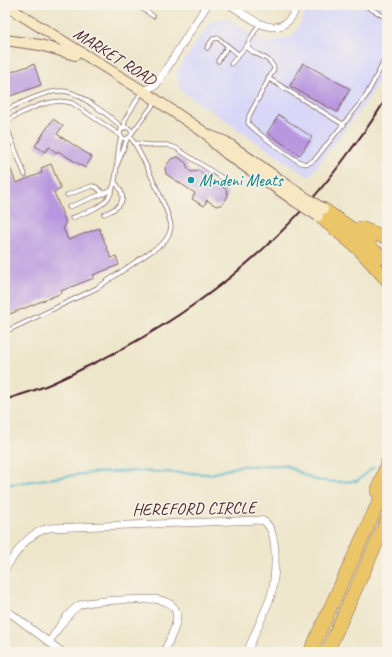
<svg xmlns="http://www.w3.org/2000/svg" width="392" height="657" viewBox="0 0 392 657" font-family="Caveat,sans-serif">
<rect width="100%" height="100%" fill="#f7f3e8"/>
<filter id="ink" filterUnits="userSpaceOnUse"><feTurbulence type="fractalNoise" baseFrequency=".025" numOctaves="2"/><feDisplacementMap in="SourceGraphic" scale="8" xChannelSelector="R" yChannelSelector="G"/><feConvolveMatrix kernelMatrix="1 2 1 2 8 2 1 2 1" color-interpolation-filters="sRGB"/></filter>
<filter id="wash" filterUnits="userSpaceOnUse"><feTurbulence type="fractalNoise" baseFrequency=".012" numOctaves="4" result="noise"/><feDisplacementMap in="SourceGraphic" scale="16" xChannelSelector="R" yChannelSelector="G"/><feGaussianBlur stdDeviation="0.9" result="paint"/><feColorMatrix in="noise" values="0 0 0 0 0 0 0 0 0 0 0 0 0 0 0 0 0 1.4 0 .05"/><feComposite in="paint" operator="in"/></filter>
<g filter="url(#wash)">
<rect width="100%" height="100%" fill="#eee6cb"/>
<path fill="#d8d7f8" d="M310,5H387V63L369,98L309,177L180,90L177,71L211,21L227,18L267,43L293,36Z"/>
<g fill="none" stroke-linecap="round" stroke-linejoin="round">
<path stroke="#4cb6c9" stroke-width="2" d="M5,485L90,473L136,471L211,474L240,466L285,465L314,480L336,482L357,481L374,467"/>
</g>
<g id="blocks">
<g fill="#b897df">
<path d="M303,63L350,89L337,112L290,86Z"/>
<path d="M34,64L41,85L5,98V74Z"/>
<path d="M279,115L312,137L300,155L267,133Z"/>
<path d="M53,119L63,126L57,134L92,157L85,168L58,151L57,153L49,147L45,152L35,146Z"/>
<path d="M5,155L16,183L42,173L41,168L51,164L61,189L54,192L66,223L64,224L65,227L63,228L68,240L99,228L111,258L116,256L119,265L93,275L94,278L61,291L62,293L5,316Z"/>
<path d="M178,157L186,163L188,169L191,172L198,171L207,177L208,183L212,185L218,184L226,189L228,196L223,204L216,206L207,200L204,206L192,199L195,193L166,174L165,168L171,159Z"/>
</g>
</g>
</g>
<g filter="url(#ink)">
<use href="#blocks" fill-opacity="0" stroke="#836563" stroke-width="1"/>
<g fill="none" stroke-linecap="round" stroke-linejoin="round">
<defs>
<g id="lane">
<path d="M137,5L153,16"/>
<path d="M364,5L387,18"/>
<path d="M260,23L249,41L248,48C255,56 272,57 274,69L249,116L248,123C253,130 294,160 302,163C307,165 312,162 316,158L366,96L387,56"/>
<path d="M207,48L213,39L218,38L239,55"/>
<path d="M218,61L228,46"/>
<path d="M231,64L248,44"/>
<path d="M268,78L344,125"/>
<path d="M5,110C23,103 50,87 69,92C78,94 86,100 93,105C104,112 114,119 122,128"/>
<path d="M5,121C25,112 49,96 72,103L120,135"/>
<path d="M5,123L25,175"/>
<path d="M124,127L125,120L142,91"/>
<path d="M132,133L156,101"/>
<path d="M135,143L150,145H167L176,148L227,181"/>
<path d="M118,163L127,139"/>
<path d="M67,195L92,186L96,187L104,194"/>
<path d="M69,207L112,190"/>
<path d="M104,214C122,207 129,199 115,182"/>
<path d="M72,218C105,205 114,203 117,164C118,155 118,147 121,137"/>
<path d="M5,332L97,288L162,244C167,239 170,234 171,227C171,215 139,148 130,137L132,133L130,129L126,127L121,130C119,134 120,137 125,139L130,137"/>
</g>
<g id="street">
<path d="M230,5C246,14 270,38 288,21C293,17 295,10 298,5"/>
<path d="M143,91L156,85L207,5"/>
<path d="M5,569C17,552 27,533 49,528L261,520C263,521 265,521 266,523C280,536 275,583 270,599L247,652"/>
<path d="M5,609L62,652"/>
<path d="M49,642C57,631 66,614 78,606C88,599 139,600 154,599C191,603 174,630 164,652"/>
</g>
<g id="secondary">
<path d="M5,5L143,91L208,135L226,142L300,194"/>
<path d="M5,40L40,45L75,55"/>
<path d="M209,136L214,143L227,154L295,201"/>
</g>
<g id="highway">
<path d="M323,209L370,241"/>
<path d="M323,219L359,249L387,280"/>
<path d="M361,228L387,238"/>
<path d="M357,240L387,259"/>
<path d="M377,492L387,463"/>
<path d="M310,652L387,484"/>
<path d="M327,652L387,520"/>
</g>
</defs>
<use href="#lane" stroke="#836563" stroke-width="5"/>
<use href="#street" stroke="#836563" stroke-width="8"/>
<use href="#secondary" stroke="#836563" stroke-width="12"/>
<use href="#highway" stroke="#836563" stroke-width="14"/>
<use href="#lane" stroke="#fff" stroke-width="3.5"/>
<use href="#street" stroke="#fff" stroke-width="7"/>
<use href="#secondary" stroke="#f7e8c3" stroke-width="10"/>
<use href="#highway" stroke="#ebc669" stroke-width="13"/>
<path stroke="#4a1f2b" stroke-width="2" d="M5,400C19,395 34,391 48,385C60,380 72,374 84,368C189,319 282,246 350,151C363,133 377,116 387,96"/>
<defs>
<g id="secondary-bridge">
<path d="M300,194L323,209"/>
<path d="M295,201L318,216"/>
</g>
</defs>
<use href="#secondary-bridge" stroke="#836563" stroke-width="12" stroke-linecap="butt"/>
<use href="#secondary-bridge" stroke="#f7e8c3" stroke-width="10"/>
</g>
</g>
<circle fill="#0f9aa8" stroke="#f7f3e8" stroke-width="1.5" cx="191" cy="180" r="4"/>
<g text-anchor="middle" stroke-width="3" stroke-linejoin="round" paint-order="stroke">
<g font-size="17" fill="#4a1f2b" stroke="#f7f3e8">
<text transform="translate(115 56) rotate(32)" y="6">MARKET ROAD</text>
<text transform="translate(194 508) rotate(-1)" y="6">HEREFORD CIRCLE</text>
</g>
<g font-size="17" fill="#0d838f" stroke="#f7f3e8" text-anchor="start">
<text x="199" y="186">Mndeni Meats</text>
</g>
</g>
<rect width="392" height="657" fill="none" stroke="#f7f3e8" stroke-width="20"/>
</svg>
